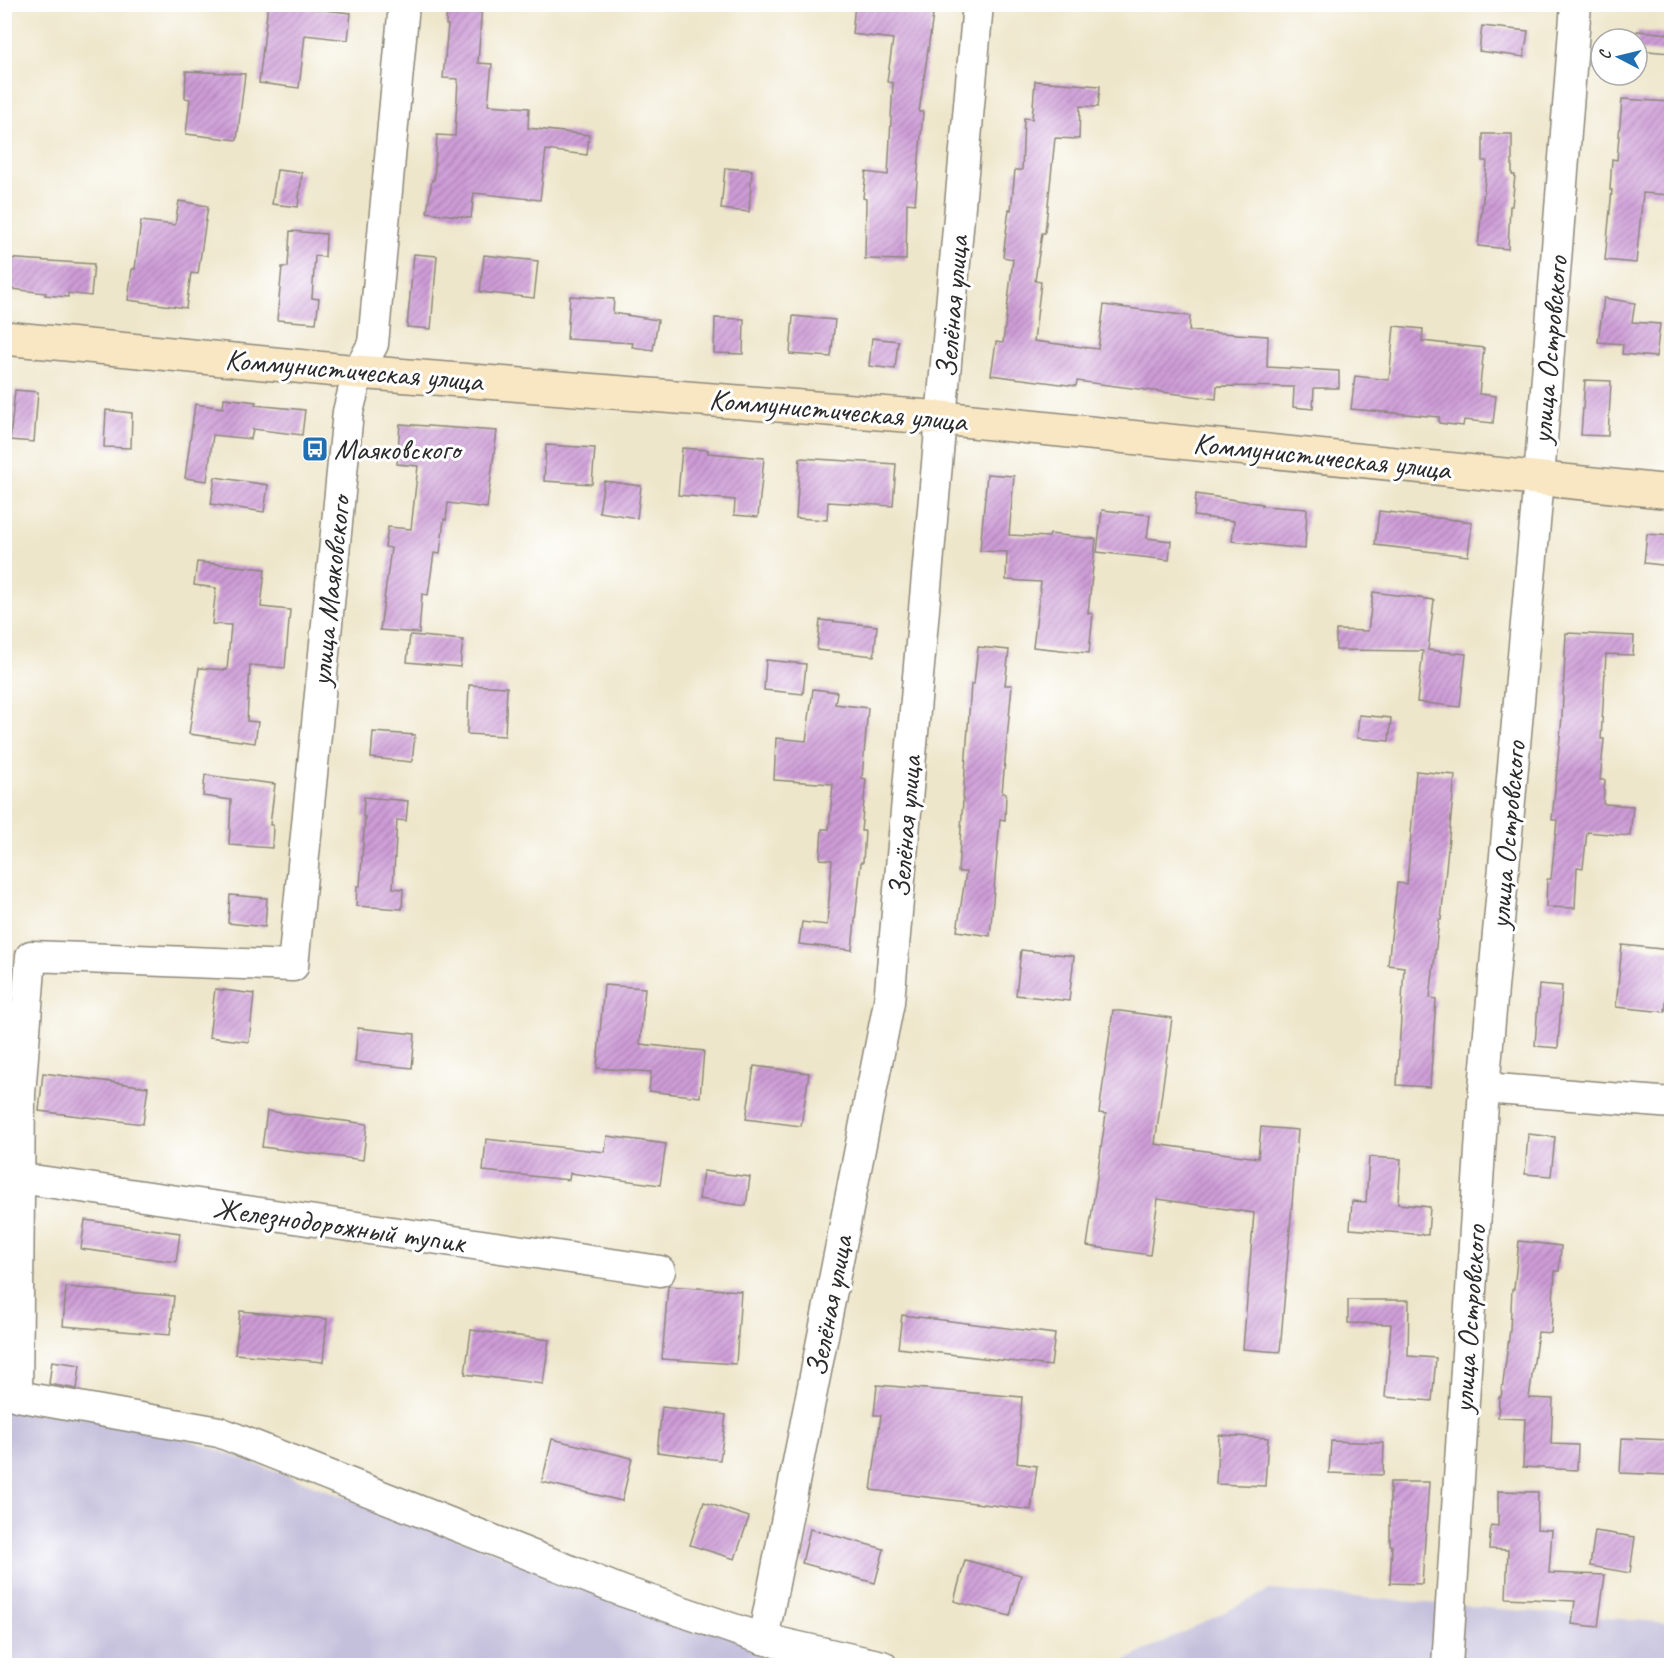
<svg xmlns="http://www.w3.org/2000/svg" width="1676" height="1670" viewBox="0 0 1676 1670" font-family="Caveat,sans-serif">
<defs>
<pattern id="building-hatch" width="6" height="6" patternUnits="userSpaceOnUse" patternTransform="scale(1.5)"><rect width="6" height="6" fill="#ce9cd7"/><path d="M-1 1l2-2M0 6l6-6M5 7l2-2" fill="none" stroke="#a77faf"/></pattern>
</defs>
<rect width="100%" height="100%" fill="#fff"/>
<filter id="ink" filterUnits="userSpaceOnUse"><feTurbulence type="fractalNoise" baseFrequency=".0167" numOctaves="2"/><feDisplacementMap in="SourceGraphic" scale="12" xChannelSelector="R" yChannelSelector="G"/><feConvolveMatrix kernelMatrix="1 2 1 2 8 2 1 2 1" color-interpolation-filters="sRGB"/></filter>
<filter id="wash" filterUnits="userSpaceOnUse"><feTurbulence type="fractalNoise" baseFrequency=".008" numOctaves="4" result="noise"/><feDisplacementMap in="SourceGraphic" scale="24" xChannelSelector="R" yChannelSelector="G"/><feGaussianBlur stdDeviation="1.35" result="paint"/><feColorMatrix in="noise" values="0 0 0 0 0 0 0 0 0 0 0 0 0 0 0 0 0 1.4 0 .05"/><feComposite in="paint" operator="in"/></filter>
<g filter="url(#wash)">
<rect width="100%" height="100%" fill="#eee6ca"/>
<g fill="#c4c0db">
<path d="M4,1408L141,1422L516,1560L822,1665H5Z"/>
<path d="M1270,1590L1671,1623V1665L1114,1666Z"/>
</g>
<g id="blocks">
<g fill="url(#building-hatch)">
<path d="M268,4L351,13L348,40L305,35L299,88L259,83Z"/>
<path d="M447,4H482L478,63L492,64L488,105L529,108L528,128L589,135L587,155L546,150L540,200L474,193L471,218L427,212L432,180H434L437,135L455,136L458,79L443,78L448,25H446Z"/>
<path d="M855,4H932L931,15H933L919,112H923L915,204L907,203L906,260L865,259L866,199L863,198L866,172L888,175L893,83L887,82L893,39L852,34Z"/>
<path d="M1482,26L1528,31L1524,57L1479,51Z"/>
<path d="M1637,31L1671,34L1670,53L1637,50Z"/>
<path d="M186,71L245,74L237,140L186,134L190,99L185,98Z"/>
<path d="M1035,81L1100,86L1098,107L1080,106L1079,139L1055,138L1045,233H1042L1035,281L1041,282L1034,341L1098,349L1104,305L1190,316L1189,331L1268,336L1267,367L1339,371V388H1314L1313,409L1293,407L1294,387L1217,386L1216,399L1077,381L1076,386L991,375L996,342L1003,343L1013,259L1003,257L1009,209L1011,210L1015,170H1022L1024,118L1032,119Z"/>
<path d="M1622,99L1671,102V166L1669,195L1643,193L1636,263L1605,260L1612,190H1610L1612,159L1617,160Z"/>
<path d="M1483,134H1512V175H1515L1512,206H1510L1508,249L1478,246L1487,161H1483Z"/>
<path d="M725,168L752,170L749,212L721,209Z"/>
<path d="M277,170L302,173L298,207L272,204Z"/>
<path d="M179,201L208,206L198,274L191,273L186,308L128,300L132,269H135L141,221L175,225Z"/>
<path d="M290,231L326,234L325,257L315,256L312,298L319,299L316,323L277,320L282,267H288Z"/>
<path d="M414,254L437,256L431,329L407,327Z"/>
<path d="M484,255L538,261L534,298L480,292Z"/>
<path d="M4,258L94,264L91,296L68,293V297L45,295L46,293L4,288Z"/>
<path d="M570,296L614,299L613,313L658,320L653,350L632,347L633,343L567,339Z"/>
<path d="M1604,298L1635,303L1632,322L1660,324L1656,357L1622,354L1623,344L1598,342Z"/>
<path d="M793,316L835,320L831,357L790,354Z"/>
<path d="M715,318L744,319L743,354L714,353Z"/>
<path d="M1394,326L1423,329L1422,341L1484,348L1479,394L1496,396L1493,423L1464,420L1463,426L1439,423V417L1351,409L1355,376L1389,380Z"/>
<path d="M872,338L898,341L895,369L869,366Z"/>
<path d="M1585,380L1611,381L1608,436L1581,435Z"/>
<path d="M15,390L38,392L34,442L10,440Z"/>
<path d="M224,398L256,402L255,405L305,410L302,435L253,429L251,439L213,435L207,481L185,478L195,404L223,408Z"/>
<path d="M106,410L132,413L131,448L104,447Z"/>
<path d="M400,424L497,431L487,508L448,503L446,520L444,519L440,554L434,553L428,595L422,594L419,633L380,630L391,548L385,547L388,527L411,529L418,466L397,464Z"/>
<path d="M546,445L595,448L592,484L544,481Z"/>
<path d="M682,448L708,450V453L764,458L758,517L734,515L735,500L678,495Z"/>
<path d="M800,458L896,464L893,506L828,502L827,520L796,518Z"/>
<path d="M987,474L1014,476L1009,535L1049,537L1050,534L1096,539L1088,613L1093,614L1089,653L1033,647L1041,582L1006,580L1007,552L980,551Z"/>
<path d="M215,477L268,485L264,512L211,504Z"/>
<path d="M604,481L641,486L637,518L599,512Z"/>
<path d="M1196,494L1262,504V506L1307,509L1305,549L1232,541L1234,521L1194,516Z"/>
<path d="M1102,510L1150,515L1147,538L1171,541L1169,560L1097,552Z"/>
<path d="M1379,511L1472,522L1468,556L1375,545Z"/>
<path d="M1647,534L1671,536V566L1644,563Z"/>
<path d="M197,562L265,569L261,607L290,610L285,668L250,665L247,721L258,722L255,743L189,734L199,668L227,670L231,625L212,624L216,588L194,585Z"/>
<path d="M1373,592L1434,600L1428,650L1466,654L1460,707L1417,702L1423,651L1336,650V630L1368,631Z"/>
<path d="M820,620L877,626L874,656L817,650Z"/>
<path d="M1566,633L1634,636L1633,655L1606,654L1601,739H1604L1600,780H1605L1603,804L1633,806L1630,836L1587,832L1583,868L1577,867L1575,908L1546,907L1547,879H1551L1557,820H1552L1562,717Z"/>
<path d="M410,635L463,640L460,667L407,662Z"/>
<path d="M978,647L1009,650L1005,685H1012L1002,793H1006L1005,820L1000,819L990,936L957,931L966,872H958L971,684H974Z"/>
<path d="M766,660L806,664L803,694L764,690Z"/>
<path d="M469,685L507,687L505,736L467,734Z"/>
<path d="M813,689L837,692L835,704L868,708L862,778L866,779L861,831H865L863,862H861L852,950L799,944L802,922L827,925L832,860L820,859L822,829H829L833,784L774,780L776,738L806,741Z"/>
<path d="M1359,715L1391,718L1389,741L1357,738Z"/>
<path d="M373,732L415,735L412,762L371,758Z"/>
<path d="M1416,771L1455,775L1441,920H1439L1430,998L1436,999L1430,1087L1397,1085L1404,967L1388,965L1397,883L1407,884Z"/>
<path d="M205,775L275,784L270,825H273L272,848L229,845L231,800L203,796Z"/>
<path d="M364,797L408,801L406,821L397,820L393,888L403,889L402,909L356,906L357,886H360L365,817H363Z"/>
<path d="M230,895L267,898L265,927L228,923Z"/>
<path d="M1622,945L1671,950L1665,1012L1616,1007Z"/>
<path d="M1021,950L1074,956L1069,1001L1016,995Z"/>
<path d="M1539,984L1562,986L1558,1048L1535,1046Z"/>
<path d="M604,985L645,988L640,1044L704,1051L700,1097L649,1091L651,1072L597,1068Z"/>
<path d="M215,989L254,994L249,1042L209,1037Z"/>
<path d="M1113,1010L1172,1018L1155,1144L1258,1158L1261,1127L1298,1130L1280,1352L1243,1349L1254,1213L1158,1199L1150,1255L1087,1246L1106,1114L1099,1113Z"/>
<path d="M358,1028L415,1034L412,1068L355,1062Z"/>
<path d="M754,1066L809,1073L801,1126L746,1119Z"/>
<path d="M43,1073L148,1087L143,1124L39,1111Z"/>
<path d="M267,1111L367,1124L363,1160L262,1147Z"/>
<path d="M1528,1134L1555,1137L1551,1176L1525,1174Z"/>
<path d="M607,1136L666,1144L660,1185L570,1173L569,1180L483,1171L486,1139L605,1152Z"/>
<path d="M1369,1157L1401,1159L1398,1204L1430,1207L1428,1235L1350,1229L1352,1201L1366,1202Z"/>
<path d="M703,1171L750,1177L746,1206L699,1199Z"/>
<path d="M85,1220L180,1233L176,1262L81,1249Z"/>
<path d="M1519,1241L1561,1246L1559,1271H1555L1551,1333L1538,1332L1529,1398L1553,1399L1551,1444L1578,1445L1577,1470L1523,1467L1525,1419L1498,1418L1499,1397H1501L1510,1330L1512,1289H1514Z"/>
<path d="M668,1286L741,1291L736,1364L662,1359Z"/>
<path d="M66,1287L174,1296L170,1335L63,1326Z"/>
<path d="M1348,1300H1409L1408,1356L1436,1358L1432,1401L1385,1397L1391,1324L1348,1323Z"/>
<path d="M240,1311L327,1319L323,1362L235,1354Z"/>
<path d="M902,1315L1055,1334L1051,1366L898,1348Z"/>
<path d="M471,1330L549,1340L543,1384L465,1374Z"/>
<path d="M52,1361L80,1365L77,1389L49,1384Z"/>
<path d="M877,1385L1022,1397L1017,1463L1037,1466L1031,1510L871,1490L881,1415H874Z"/>
<path d="M662,1407L726,1415L720,1460L657,1452Z"/>
<path d="M1219,1435L1268,1438L1265,1486L1216,1484Z"/>
<path d="M1622,1438L1671,1440V1475L1620,1473Z"/>
<path d="M552,1439L632,1458L622,1501L542,1482Z"/>
<path d="M1331,1441L1384,1443L1383,1475L1329,1473Z"/>
<path d="M1390,1482H1429L1422,1584L1390,1583L1392,1545H1390Z"/>
<path d="M1498,1491L1538,1492L1537,1529L1552,1530L1549,1573L1605,1575L1598,1627L1572,1624L1575,1601L1506,1598L1508,1550L1489,1549L1491,1525L1498,1526Z"/>
<path d="M704,1502L749,1517L735,1559L690,1545Z"/>
<path d="M810,1529L884,1549L875,1583L802,1563Z"/>
<path d="M1595,1531L1635,1537L1630,1573L1590,1566Z"/>
<path d="M965,1560L1021,1575L1010,1616L954,1601Z"/>
</g>
</g>
</g>
<g filter="url(#ink)">
<use href="#blocks" fill-opacity="0" stroke="#8c887a" stroke-width="1.5"/>
<g fill="none" stroke-linecap="round" stroke-linejoin="round">
<defs>
<g id="street">
<path d="M404,4L373,344L358,372L348,412L293,966L31,956L20,1094L17,1396L219,1432L622,1591L763,1639L882,1666"/>
<path d="M1484,1088L1672,1103"/>
<path d="M19,1178L660,1271"/>
<path d="M763,1639L889,1002L978,4"/>
<path d="M1447,1666L1484,1088L1539,479L1576,4"/>
</g>
<path id="secondary" d="M4,338L358,372L942,418L1672,492"/>
</defs>
<use href="#street" stroke="#8c887a" stroke-width="33"/>
<use href="#secondary" stroke="#8c887a" stroke-width="36"/>
<use href="#street" stroke="#fff" stroke-width="30"/>
<use href="#secondary" stroke="#f9e7c3" stroke-width="33"/>
</g>
</g>
<defs>
<symbol id="bus-square" viewBox="-11 -11 22 22"><rect x="-9" y="-9" width="18" height="18" rx="4" fill="#1f6fb2" stroke="#fff"/><path d="M-5-6H5V4H4V6H2V4H-2V6H-4V4H-5ZM-3.5-4V0h7V-4ZM-3.5 1.2v1.5H-2V1.2ZM2 1.2v1.5H3.5V1.2Z" fill="#fff"/></symbol>
</defs>
<g fill-rule="evenodd">
<use href="#bus-square" x="300" y="434" width="30" height="30"/>
</g>
<g text-anchor="middle" stroke-width="6" stroke-linejoin="round" paint-order="stroke">
<g font-size="30" fill="#2b2b2b" stroke="#fff">
<text transform="translate(952 307) rotate(-85)" y="10">Зелёная улица</text>
<text transform="translate(1549 350) rotate(-85)" y="10">улица Островского</text>
<text transform="translate(354 370) rotate(5)" y="10">Коммунистическая улица</text>
<text transform="translate(838 410) rotate(5)" y="10">Коммунистическая улица</text>
<text transform="translate(1322 456) rotate(6)" y="10">Коммунистическая улица</text>
<text transform="translate(330 591) rotate(-84)" y="10">улица Маяковского</text>
<text transform="translate(905 827) rotate(-85)" y="10">Зелёная улица</text>
<text transform="translate(1507 835) rotate(-85)" y="10">улица Островского</text>
<text transform="translate(339 1225) rotate(8)" y="10">Железнодорожный тупик</text>
<text transform="translate(829 1306) rotate(-79)" y="10">Зелёная улица</text>
<text transform="translate(1469 1319) rotate(-86)" y="10">улица Островского</text>
</g>
<g font-size="30" fill="#2b2b2b" stroke="#fff" text-anchor="start">
<text x="334" y="459">Маяковского</text>
</g>
</g>
<rect width="1676" height="1670" fill="none" stroke="#fff" stroke-width="24"/>
<g transform="translate(1619 57) rotate(277)"><circle r="28" fill="#ffffff" stroke="#aaaaaa" stroke-width="1.5"/>
<path d="M0-4.5L10 22L0 15L-10 22Z" fill="#1f6fb2"/>
<text y="-9" font-size="16" font-weight="bold" text-anchor="middle" fill="#2b2b2b">С</text>
</g>
</svg>
